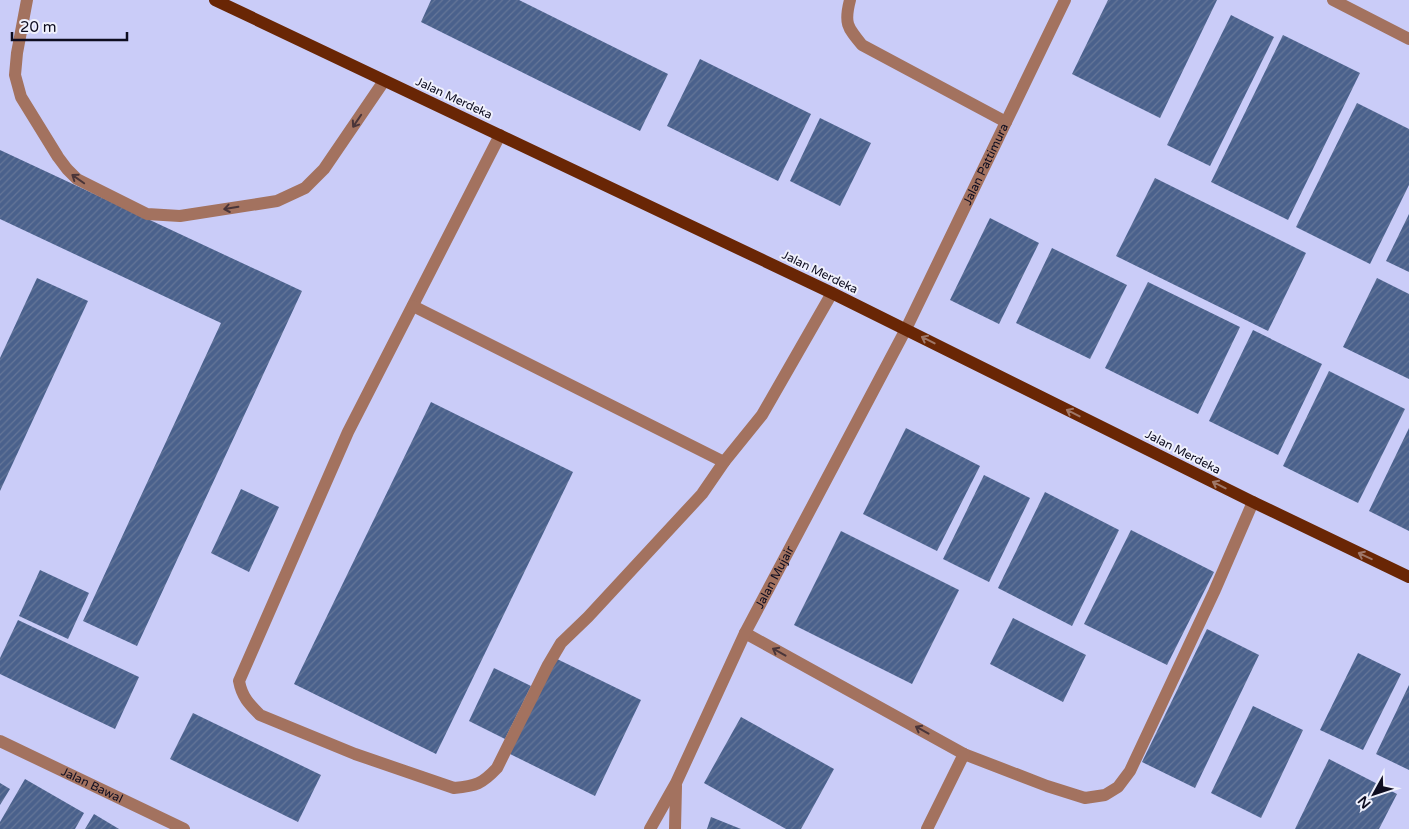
<svg xmlns="http://www.w3.org/2000/svg" width="1409" height="829" viewBox="0 0 1409 829" font-family="'Varela Round',sans-serif">
<defs>
<pattern id="building-hatch" width="6" height="6" patternUnits="userSpaceOnUse" patternTransform="scale(1.25)"><rect width="6" height="6" fill="#4a618c"/><path d="M-1 1l2-2M0 6l6-6M5 7l2-2" fill="none" stroke="#657698"/></pattern>
</defs>
<rect width="100%" height="100%" fill="#caccf8"/>
<g fill="url(#building-hatch)">
<path d="M431,0H519L668,74L640,131L421,22Z"/>
<path d="M1108,0H1217L1160,118L1072,74Z"/>
<path d="M1231,15L1274,37L1210,166L1167,145Z"/>
<path d="M1283,35L1360,73L1288,220L1211,182Z"/>
<path d="M700,59L811,114L778,181L667,126Z"/>
<path d="M1357,103L1409,129V185L1370,264L1296,227Z"/>
<path d="M820,118L871,143L840,206L790,181Z"/>
<path d="M0,150L302,291L137,646L83,621L221,323L0,219Z"/>
<path d="M1155,178L1306,253L1268,331L1116,256Z"/>
<path d="M1409,214V272L1386,261Z"/>
<path d="M990,218L1039,243L999,324L950,300Z"/>
<path d="M1052,248L1127,285L1090,359L1016,323Z"/>
<path d="M37,278L88,301L0,491V358Z"/>
<path d="M1377,278L1409,294V379L1343,347Z"/>
<path d="M1148,282L1240,327L1198,414L1105,368Z"/>
<path d="M1253,330L1322,364L1278,455L1209,421Z"/>
<path d="M1329,371L1405,409L1358,503L1283,466Z"/>
<path d="M431,402L573,472L436,754L294,684Z"/>
<path d="M906,428L980,466L937,551L863,514Z"/>
<path d="M1409,428V531L1369,511Z"/>
<path d="M984,475L1030,498L989,582L943,559Z"/>
<path d="M241,489L279,507L249,572L211,553Z"/>
<path d="M1045,492L1119,530L1072,626L998,588Z"/>
<path d="M1131,530L1214,572L1167,665L1084,624Z"/>
<path d="M841,531L959,590L912,684L794,625Z"/>
<path d="M40,570L89,593L68,639L19,616Z"/>
<path d="M1013,618L1086,655L1063,702L990,664Z"/>
<path d="M18,620L139,677L115,729L0,674V658Z"/>
<path d="M1207,629L1259,655L1195,788L1142,762Z"/>
<path d="M1358,653L1401,674L1363,750L1320,730Z"/>
<path d="M555,658L641,700L595,796L508,753Z"/>
<path d="M494,668L531,686L505,739L469,721Z"/>
<path d="M1409,685V770L1376,754Z"/>
<path d="M1253,706L1303,730L1261,818L1211,793Z"/>
<path d="M193,713L321,775L298,822L170,759Z"/>
<path d="M741,717L834,769L801,829H786L704,783Z"/>
<path d="M1329,759L1397,794L1379,829H1295Z"/>
<path d="M25,779L84,813L75,829H0V822Z"/>
<path d="M0,783L10,789L0,805Z"/>
<path d="M94,814L119,829H85Z"/>
<path d="M711,817L741,829H707Z"/>
</g>
<g fill="none" stroke-linecap="round" stroke-linejoin="round">
<g stroke="#a3725f" stroke-width="12">
<path d="M27,0L17,53L15,75L21,97L58,157L67,169L77,179L147,214L180,216L277,201L305,188L324,169L384,81"/>
<path d="M850,0C844,23 847,27 862,45L1006,122"/>
<path d="M1333,0L1409,39"/>
<path d="M500,135L348,432L239,681C242,697 249,704 260,715L355,754L454,788C476,786 482,784 497,768L548,665L561,643L588,617L702,494L724,462L762,415L832,293"/>
<path d="M413,306L724,462"/>
<path d="M745,633L964,754L1047,786L1085,798L1105,795L1118,787L1130,771L1214,592L1253,502"/>
<path id="s1" d="M0,741L184,829"/>
<path id="s2" d="M650,829L676,783L745,633L906,329L1065,0"/>
<path d="M675,829L676,786"/>
<path d="M927,829L964,754"/>
</g>
<path stroke="#692605" stroke-width="12" d="M215,0L832,293L1253,502L1409,577"/>
</g>
<defs><path id="oneway-shaft" d="M-6 0H5M1.5-3L5.5 0L1.5 3" fill="none" stroke-width="1.6" stroke-linecap="round" stroke-linejoin="round" transform="scale(1.25)"/></defs>
<g stroke="#4a3539">
<use href="#oneway-shaft" transform="translate(357 121) rotate(124)"/>
<use href="#oneway-shaft" transform="translate(78 179) rotate(-145)"/>
<use href="#oneway-shaft" transform="translate(231 208) rotate(171)"/>
<use href="#oneway-shaft" transform="translate(779 652) rotate(-151)"/>
<use href="#oneway-shaft" transform="translate(922 730) rotate(-151)"/>
</g>
<g stroke="#9f7768">
<use href="#oneway-shaft" transform="translate(928 340) rotate(-153)"/>
<use href="#oneway-shaft" transform="translate(1073 413) rotate(-153)"/>
<use href="#oneway-shaft" transform="translate(1219 485) rotate(-153)"/>
<use href="#oneway-shaft" transform="translate(1365 556) rotate(-155)"/>
</g>
<g text-anchor="middle" stroke-width="4" stroke-linejoin="round" paint-order="stroke">
<g font-size="12" fill="#0e0d20" stroke="#eff0fc">
<text transform="translate(454 98) rotate(25)" y="4">Jalan Merdeka</text>
<text dy="4" stroke="none"><textPath href="#s2" startOffset="745">Jalan Pattimura</textPath></text>
<text transform="translate(820 272) rotate(26)" y="4">Jalan Merdeka</text>
<text transform="translate(1183 452) rotate(27)" y="4">Jalan Merdeka</text>
<text dy="4" stroke="none"><textPath href="#s2" startOffset="281">Jalan Mujair</textPath></text>
<text dy="4" stroke="none"><textPath href="#s1" startOffset="102">Jalan Bawal</textPath></text>
</g>
</g>
<g transform="translate(1374 794) rotate(230)" stroke="#eff0fc" stroke-width="4" paint-order="stroke">
<path d="M0-4L9 19L0 12L-9 19Z" fill="#0e0d20"/>
<text y="-8" font-size="14" font-weight="bold" text-anchor="middle" fill="#0e0d20">N</text>
</g>
<path d="M12 32v8h115v-8" fill="none" stroke="#0e0d20" stroke-width="2.5"/>
<text x="20" y="32" font-size="15" fill="#0e0d20" stroke="#eff0fc" stroke-width="4" paint-order="stroke">20 m</text>
</svg>
